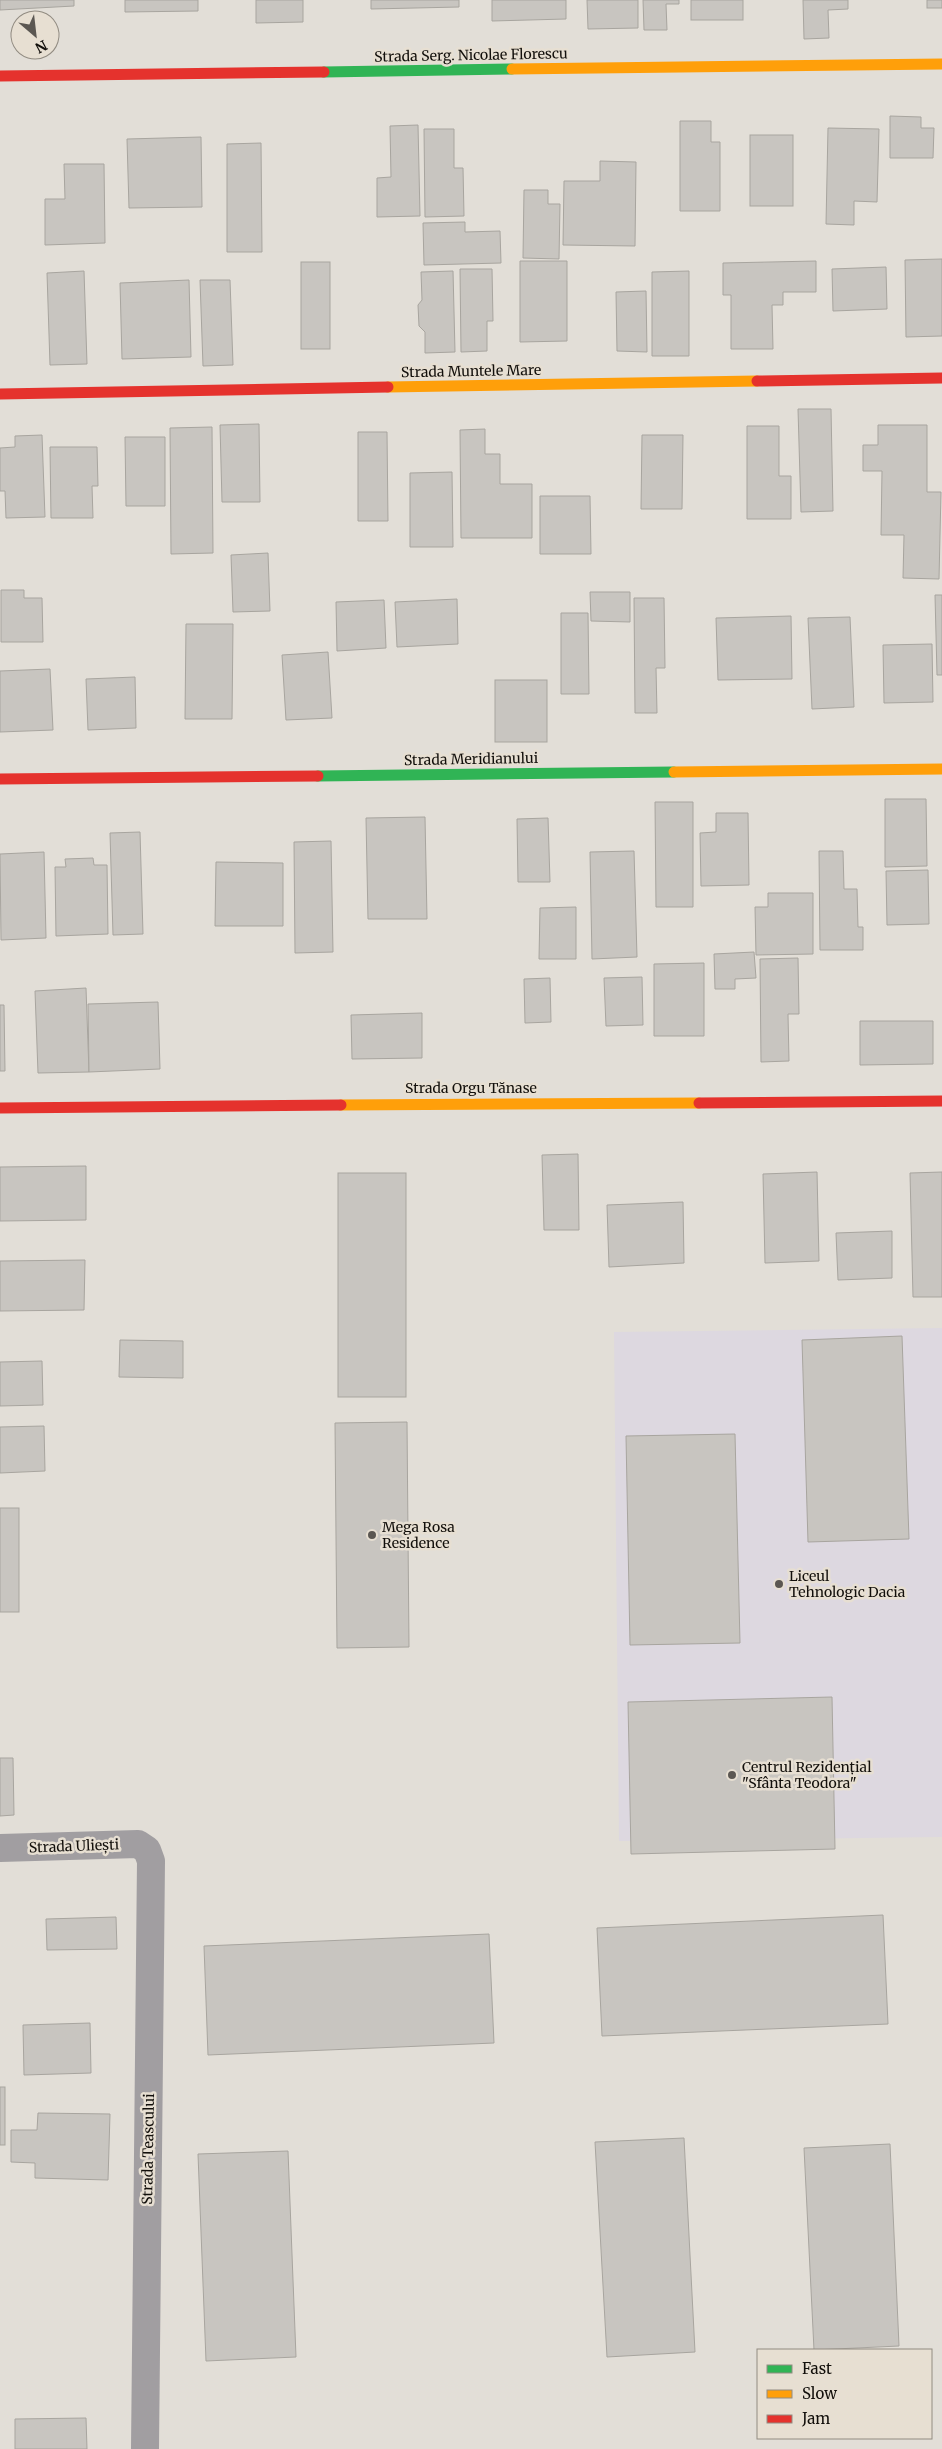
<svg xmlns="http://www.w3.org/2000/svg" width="942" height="2449" viewBox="0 0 942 2449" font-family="Merriweather,serif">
<rect width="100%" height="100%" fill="#e2ded7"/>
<path fill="#ddd8e0" d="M942,1328V1837L619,1841L614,1332Z"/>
<g fill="#c8c5c0" stroke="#a8a59f">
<path d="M0,0H74V6L0,10Z"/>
<path d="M125,0H198V11L125,12Z"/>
<path d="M256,0H303V22L256,23Z"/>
<path d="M371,0H459V7L371,9Z"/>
<path d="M492,0H566V19L492,21Z"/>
<path d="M587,0H638V28L588,29Z"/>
<path d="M643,0H679V4H666L667,30H644Z"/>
<rect x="691" y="0" width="52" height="20"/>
<path d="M803,0H848V9L828,10L829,38L804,39Z"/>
<rect x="927" y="0" width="15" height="8"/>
<path d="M890,116L921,117V128H934L933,158H890Z"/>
<path d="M680,121H711V142H720V211H680Z"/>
<path d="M418,125L420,216L377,217V178L391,177L390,126Z"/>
<path d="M828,128L879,129L877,202L854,201V225L826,224Z"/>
<path d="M424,129H454V168H463L464,216L425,217Z"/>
<rect x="750" y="135" width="43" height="71"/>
<path d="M201,137L202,207L129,208L127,139Z"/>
<path d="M261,143L262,252H227V144Z"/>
<path d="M600,161L636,162L635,246L563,245L564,181H600Z"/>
<path d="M64,164H104L105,243L45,245V199H65Z"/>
<path d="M524,190H548V204H560L559,259L523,258Z"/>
<path d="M465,222V232L500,231L501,263L424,265L423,223Z"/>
<path d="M942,259V336L906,337L905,260Z"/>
<path d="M520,261H567V341L520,342Z"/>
<path d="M816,261V292H783V305H772L773,349H731V295H723V263Z"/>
<rect x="301" y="262" width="29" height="87"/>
<path d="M886,267L887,309L833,311L832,269Z"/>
<path d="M460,269H492L493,321H487V351L461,352Z"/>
<path d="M84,271L87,364L50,365L47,273Z"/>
<path d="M453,271L455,352L425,353V332L419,326L418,305L422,300L421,272Z"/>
<path d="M689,271V356H652V272Z"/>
<path d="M189,280L191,357L122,359L120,283Z"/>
<path d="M200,280H230L233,365L203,366Z"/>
<path d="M646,291L647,352L617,351L616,292Z"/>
<path d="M798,409H831L833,511L801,512Z"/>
<path d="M259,424L260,502H222L220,425Z"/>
<path d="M878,425H927V492H941L939,579L903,578L904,535H881L882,471H863V445H878Z"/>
<path d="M747,426H779V476H791V519H747Z"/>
<path d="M212,427L213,553L171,554L170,428Z"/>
<path d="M485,429V454H500V484H532V538H461L460,430Z"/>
<path d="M358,432H387L388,521H358Z"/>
<path d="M42,435L45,517L6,518L5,491H0V448L15,447V436Z"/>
<path d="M642,435H683L682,509H641Z"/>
<path d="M125,437H165V506H126Z"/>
<path d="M50,447H97L98,486H92L93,518H51Z"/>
<path d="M452,472L453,547H410V473Z"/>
<path d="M540,496H590L591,554H540Z"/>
<path d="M268,553L270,611L233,612L231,555Z"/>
<path d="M1,590H24V598H42L43,642H1Z"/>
<path d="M590,592H630V622L591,621Z"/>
<path d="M935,595H942V675H937Z"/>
<path d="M634,598H664L665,668H656L657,713H635Z"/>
<path d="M457,599L458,644L397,647L395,602Z"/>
<path d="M384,600L386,648L337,651L336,602Z"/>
<path d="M561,613H588L589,694H561Z"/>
<path d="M791,616L792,679L718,680L716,618Z"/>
<path d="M850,617L854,707L812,709L808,618Z"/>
<path d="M186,624H233L232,719H185Z"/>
<path d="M932,644L933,702L884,703L883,645Z"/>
<path d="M328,652L332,718L286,720L282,655Z"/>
<path d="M50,669L53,730L0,732V671Z"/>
<path d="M135,677L136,728L88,730L86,679Z"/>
<rect x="495" y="680" width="52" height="62"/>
<path d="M885,799H926L927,866L885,867Z"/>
<path d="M655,802H693V907H656Z"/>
<path d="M716,813H748L749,885L701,886L700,833L716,832Z"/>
<path d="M425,817L427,919H368L366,818Z"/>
<path d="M548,818L550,882H518L517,819Z"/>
<path d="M140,832L143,934L113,935L110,833Z"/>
<path d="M331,841L333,952L295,953L294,842Z"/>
<path d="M634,851L637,957L592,959L590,852Z"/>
<path d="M819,851H843L844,889H857L858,927H863V950H820Z"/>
<path d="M44,852L46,938L1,940L0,854Z"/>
<path d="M93,858L94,865H107L108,934L56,936L55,867H66L65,859Z"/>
<path d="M216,862L283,863V926H215Z"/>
<path d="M928,870L929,924L887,925L886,871Z"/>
<path d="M768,893H813V954L756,955L755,907H768Z"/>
<path d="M576,907V959H539L540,908Z"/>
<path d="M754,952L756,978L735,979V989H715L714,954Z"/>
<path d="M798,958L799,1014H788L789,1061L761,1062L760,959Z"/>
<path d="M704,963V1036H654V964Z"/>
<path d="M642,977L643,1025L606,1026L604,978Z"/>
<path d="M550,978L551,1022L525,1023L524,979Z"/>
<path d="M86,988L89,1072L38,1073L35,991Z"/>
<path d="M158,1002L160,1069L89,1072L88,1004Z"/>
<path d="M0,1005H4L5,1071H0Z"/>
<path d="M422,1013V1058L352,1059L351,1015Z"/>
<path d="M860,1021H933V1064L860,1065Z"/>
<path d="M578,1154L579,1230H544L542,1155Z"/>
<path d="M86,1166V1220L0,1221V1167Z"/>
<path d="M817,1172L819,1261L765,1263L763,1174Z"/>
<path d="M942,1172V1297H913L910,1173Z"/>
<rect x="338" y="1173" width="68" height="224"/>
<path d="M683,1202L684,1263L609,1267L607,1205Z"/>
<path d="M892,1231V1278L838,1280L836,1233Z"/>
<path d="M85,1260L84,1310L0,1311V1261Z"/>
<path d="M902,1336L909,1539L808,1542L802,1340Z"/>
<path d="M120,1340L183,1341V1378L119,1377Z"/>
<path d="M42,1361L43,1405L0,1406V1362Z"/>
<path d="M407,1422L409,1647L337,1648L335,1423Z"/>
<path d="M44,1426L45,1471L0,1473V1427Z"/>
<path d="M735,1434L740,1643L630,1645L626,1436Z"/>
<rect x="0" y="1508" width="19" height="104"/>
<path d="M832,1697L835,1849L631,1854L628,1702Z"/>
<path d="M0,1758H13L14,1815L0,1816Z"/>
<path d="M883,1915L888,2024L602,2036L597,1928Z"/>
<path d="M116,1917L117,1949L47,1950L46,1919Z"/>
<path d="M489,1934L494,2043L208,2055L204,1946Z"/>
<path d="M90,2023L91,2073L24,2075L23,2025Z"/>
<rect x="0" y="2087" width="5" height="58"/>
<path d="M38,2113L110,2114L108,2180L35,2178V2163L11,2162V2130H37Z"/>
<path d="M684,2138L695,2352L607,2357L595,2142Z"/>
<path d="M890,2144L899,2346L814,2350L804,2148Z"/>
<path d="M288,2151L296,2357L206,2361L198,2154Z"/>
<path d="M86,2418L87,2449H15V2419Z"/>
</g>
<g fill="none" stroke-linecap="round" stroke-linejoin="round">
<path stroke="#a19ea1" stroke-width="28" d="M0,1848L138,1844L147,1850L151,1861L145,2449"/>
<g stroke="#30b455" stroke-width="11">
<path d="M324,72L512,69"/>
<path d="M318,776L674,772"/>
</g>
<g stroke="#ff9f0a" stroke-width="11">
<path d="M512,69L942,64"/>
<path d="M388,387L757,381"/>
<path d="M674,772L942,769"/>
<path d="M341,1105L699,1103"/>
</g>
<g stroke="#e5322d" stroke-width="11">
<path d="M0,76L324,72"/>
<path d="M757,381L942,378"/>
<path d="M0,394L388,387"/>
<path d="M0,779L318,776"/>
<path d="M699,1103L942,1101"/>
<path d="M0,1108L341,1105"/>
</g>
</g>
<g fill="#5b5752" stroke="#e7dfd2" stroke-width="2">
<circle cx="372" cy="1535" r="5"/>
<circle cx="779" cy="1584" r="5"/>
<circle cx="732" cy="1775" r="5"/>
</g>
<g text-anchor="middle" stroke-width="5" stroke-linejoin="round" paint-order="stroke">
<g font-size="14" fill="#120f0b" stroke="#e7dfd2">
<text transform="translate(471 55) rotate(-1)" y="5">Strada Serg. Nicolae Florescu</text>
<text transform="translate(471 371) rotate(-1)" y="5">Strada Muntele Mare</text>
<text transform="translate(471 759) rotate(-1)" y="5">Strada Meridianului</text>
<text x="471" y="1093">Strada Orgu Tănase</text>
<text transform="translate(74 1846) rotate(-2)" y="5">Strada Uliești</text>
<text transform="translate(148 2149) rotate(-89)" y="5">Strada Teascului</text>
</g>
<g font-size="14" fill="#120f0b" stroke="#e7dfd2" text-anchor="start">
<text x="382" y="1532">Mega Rosa<tspan x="382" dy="16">Residence</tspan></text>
<text x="789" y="1581">Liceul<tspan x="789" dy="16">Tehnologic Dacia</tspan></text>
<text x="742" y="1772">Centrul Rezidențial<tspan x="742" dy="16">"Sfânta Teodora"</tspan></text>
</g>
</g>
<rect x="757" y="2349" width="175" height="90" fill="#e7dfd2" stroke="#928c82"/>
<rect x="767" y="2365" width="25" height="8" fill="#30b455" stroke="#928c82"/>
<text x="802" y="2374" font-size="15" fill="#120f0b">Fast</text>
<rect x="767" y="2390" width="25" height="8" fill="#ff9f0a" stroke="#928c82"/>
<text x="802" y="2399" font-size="15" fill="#120f0b">Slow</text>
<rect x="767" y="2415" width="25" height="8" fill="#e5322d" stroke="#928c82"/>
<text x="802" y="2424" font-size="15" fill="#120f0b">Jam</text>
<g transform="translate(35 35) rotate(152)"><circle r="24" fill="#e7dfd2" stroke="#928c82"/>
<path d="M0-4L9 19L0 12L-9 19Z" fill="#5b5752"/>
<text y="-8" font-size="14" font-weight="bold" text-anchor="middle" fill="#120f0b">N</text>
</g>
</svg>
